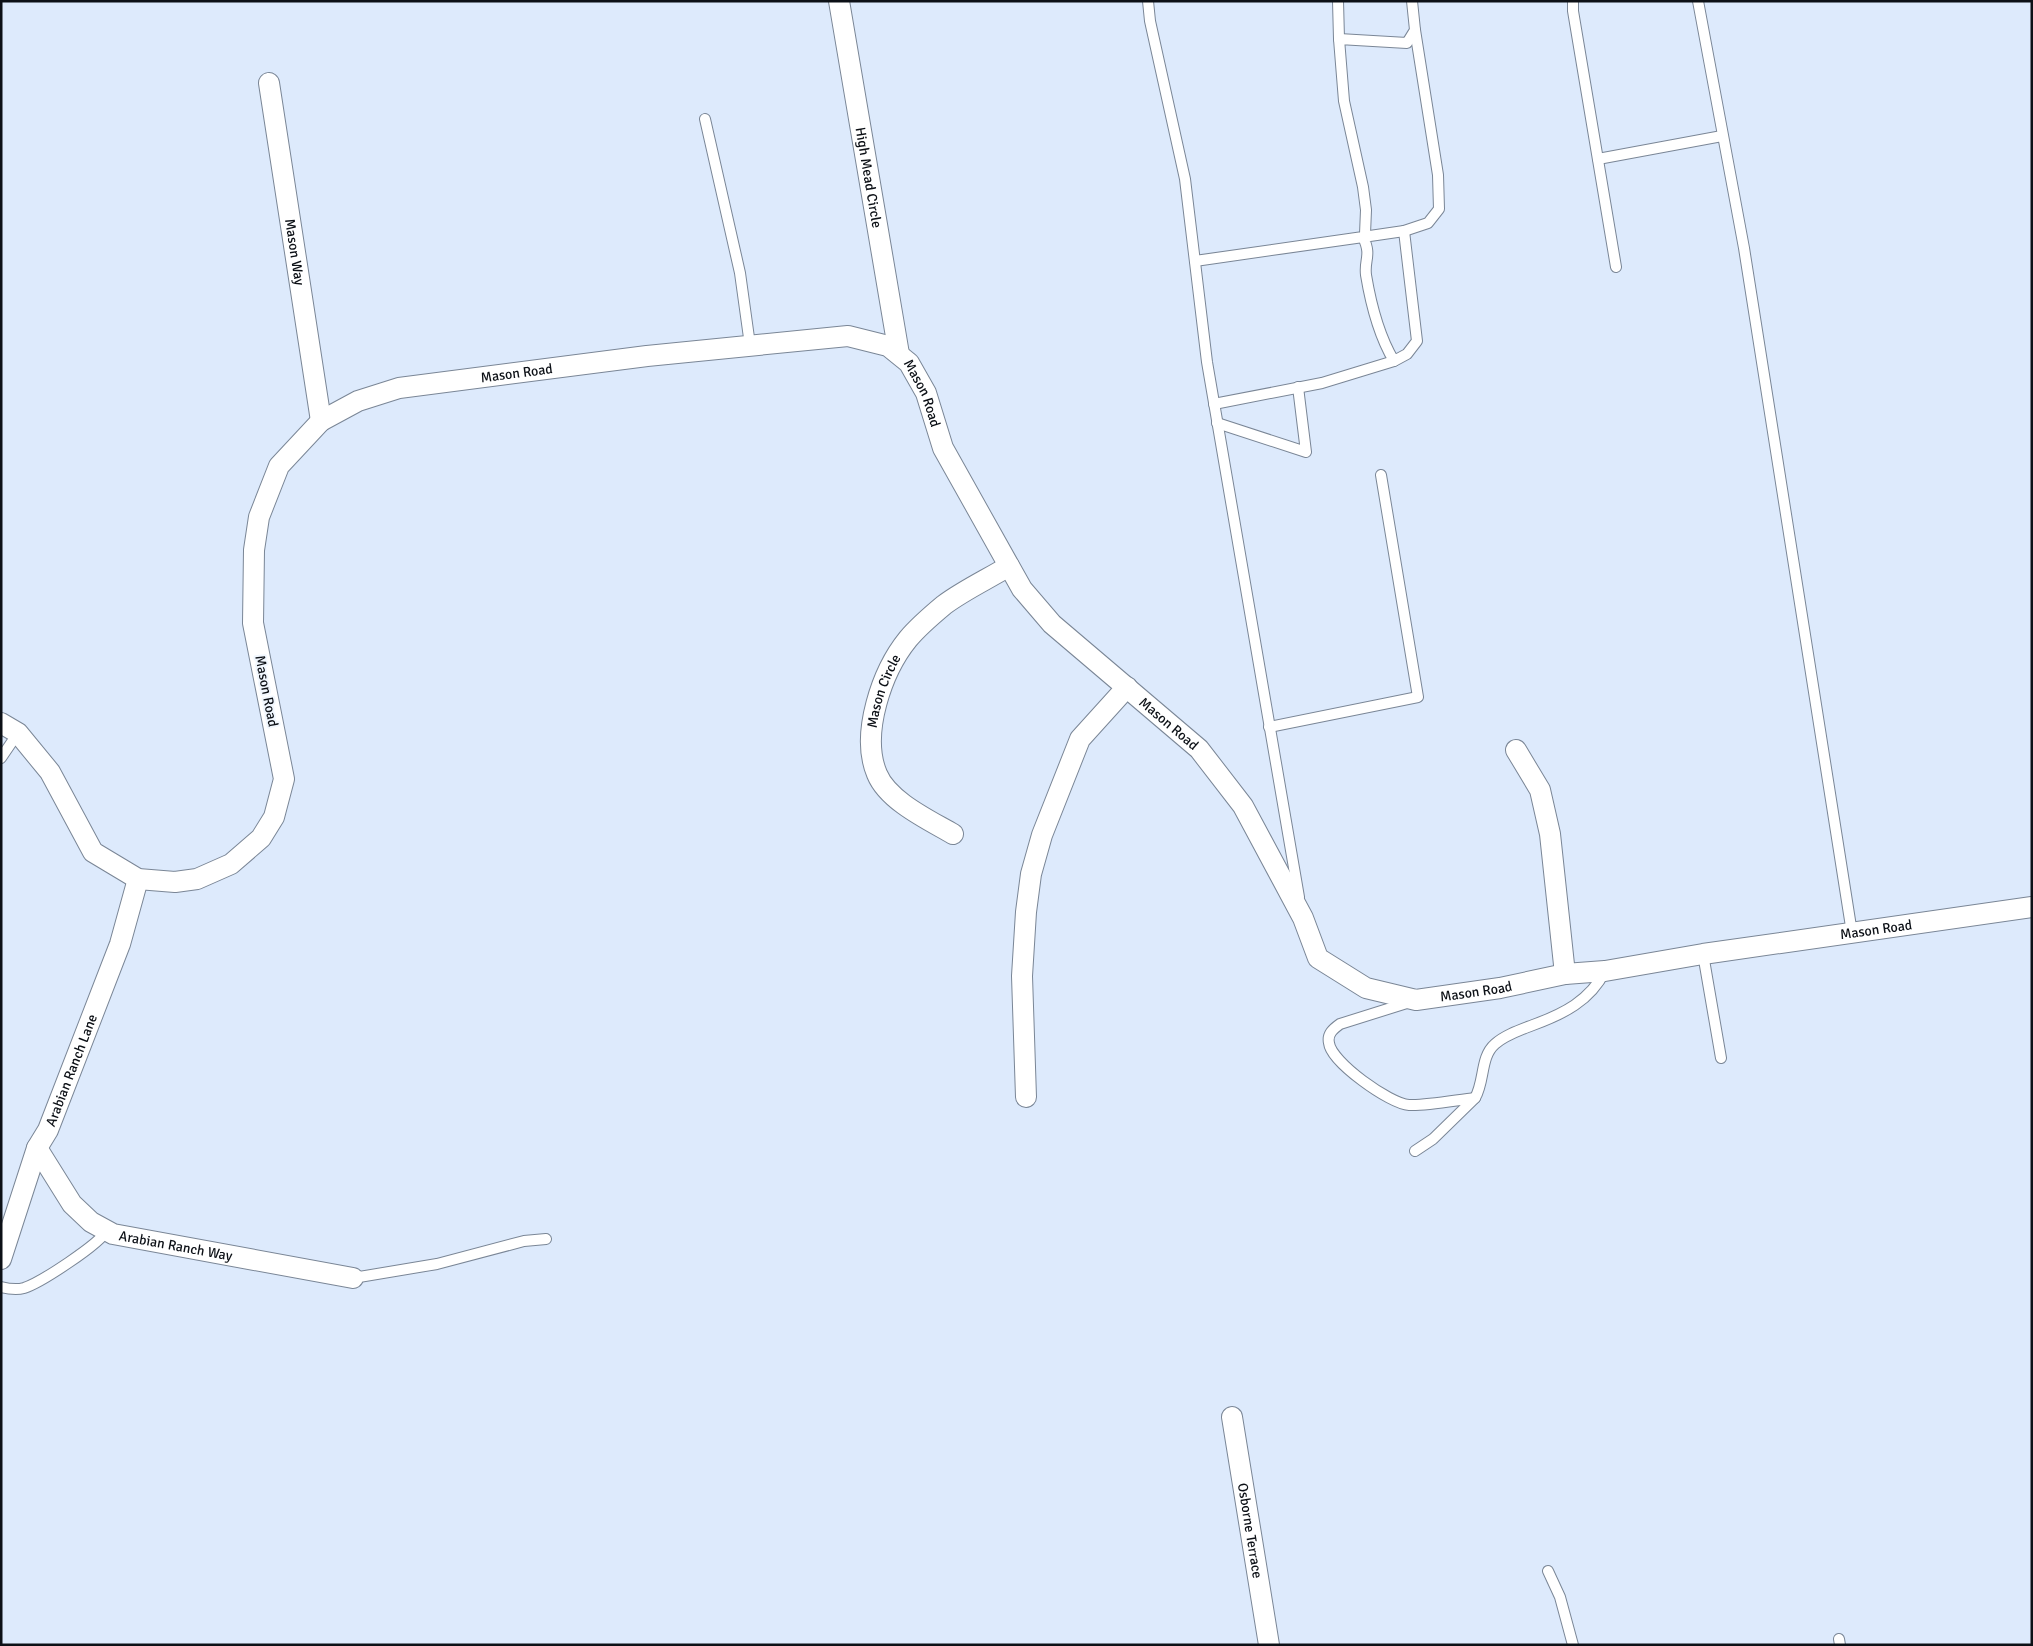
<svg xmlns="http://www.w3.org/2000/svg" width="2033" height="1646" viewBox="0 0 2033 1646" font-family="Signika,sans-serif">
<rect width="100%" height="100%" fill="#ddeafc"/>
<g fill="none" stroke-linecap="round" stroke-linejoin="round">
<defs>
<g id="service">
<path d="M1148,1L1150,21L1185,179L1207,362L1299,897"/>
<path d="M1338,1L1339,39"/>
<path d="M1573,1V11L1616,267"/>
<path d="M1698,1L1744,248L1852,933"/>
<path d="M705,119L740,273L750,345"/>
<path d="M1598,159L1722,136"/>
<path d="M1404,231L1417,341L1407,354L1394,361C1379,336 1371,305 1366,275C1364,259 1372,256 1363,237Z"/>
<path d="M1404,231L1428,223L1439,209L1438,175L1415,30"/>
<path d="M1195,261L1363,237L1365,234L1366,210L1363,187L1344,101L1339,39L1407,43L1415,30L1412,1"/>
<path d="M1214,404L1322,383L1394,361"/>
<path d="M1217,423L1306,452L1298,387"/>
<path d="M1269,727L1418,697L1381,475"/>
<path d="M1,758L18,733"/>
<path d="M1703,954L1721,1058"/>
<path d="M1410,1002L1340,1024C1333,1029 1327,1034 1329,1043C1331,1062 1390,1104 1409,1105C1426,1106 1457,1100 1475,1098"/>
<path d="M1415,1151L1433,1139L1475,1098C1485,1081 1480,1057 1495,1044C1505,1035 1520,1030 1533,1025C1563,1014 1590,1001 1605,971"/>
<path d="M353,1278L437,1264L524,1241L546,1239"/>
<path d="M1,1287C9,1289 17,1290 24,1288C40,1283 100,1244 107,1230"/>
<path d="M1548,1571L1560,1597L1573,1645"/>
<path d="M1839,1639L1840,1645"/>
</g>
<g id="minor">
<path id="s1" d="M839,1L899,354"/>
<path id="s2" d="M269,83L321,421"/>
<path id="s3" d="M1,723L18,733L50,772L93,852L138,879L175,882L197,879L231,864L261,838L274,817L284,779L253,623L254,550L259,517L279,466L321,421L358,401L399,388L647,356L848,336L888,346L909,363L926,393L943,448L1022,589L1052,624L1199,749L1243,806L1303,918L1318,958L1366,988L1416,1000L1500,988L1565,974L1605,971L1703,954L2032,907"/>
<path d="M1516,750L1540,790L1550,834L1565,974"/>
<path id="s4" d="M953,834C929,820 888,801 877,774C860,734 882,671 908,639C918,627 932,615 944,605C964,590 988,579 1009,566"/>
<path d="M1026,1097L1022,976L1026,912L1031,874L1042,835L1080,739L1127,687"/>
<path id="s5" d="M37,1148L72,1204L91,1222L113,1234L353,1278"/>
<path id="s6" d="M1,1259L37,1148L48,1130L120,944L138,879"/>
<path id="s7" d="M1232,1417L1269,1645"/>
</g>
</defs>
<use href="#service" stroke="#7a8696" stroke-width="12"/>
<use href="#minor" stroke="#7a8696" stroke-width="22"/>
<use href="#service" stroke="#fff" stroke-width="10"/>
<use href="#minor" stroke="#fff" stroke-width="20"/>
</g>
<g text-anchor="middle" stroke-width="4" stroke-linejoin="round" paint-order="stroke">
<g font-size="14" fill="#0c1016" stroke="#f1f7fe">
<text dy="5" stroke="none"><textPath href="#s1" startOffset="179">High Mead Circle</textPath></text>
<text dy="5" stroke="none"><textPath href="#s2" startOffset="171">Mason Way</textPath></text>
<text dy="5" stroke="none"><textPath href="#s3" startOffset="999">Mason Road</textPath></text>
<text dy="5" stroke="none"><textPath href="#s3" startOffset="1434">Mason Road</textPath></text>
<text transform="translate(267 691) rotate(79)" y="5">Mason Road</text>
<text dy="5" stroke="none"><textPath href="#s4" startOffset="184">Mason Circle</textPath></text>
<text dy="5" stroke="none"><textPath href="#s3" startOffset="1854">Mason Road</textPath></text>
<text dy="5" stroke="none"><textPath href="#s3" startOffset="2709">Mason Road</textPath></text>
<text dy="5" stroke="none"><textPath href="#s3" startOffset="2304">Mason Road</textPath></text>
<text dy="5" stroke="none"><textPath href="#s6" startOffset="202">Arabian Ranch Lane</textPath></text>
<text dy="5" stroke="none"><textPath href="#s5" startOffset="181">Arabian Ranch Way</textPath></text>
<text dy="5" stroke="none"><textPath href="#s7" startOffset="115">Osborne Terrace</textPath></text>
</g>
</g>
<rect width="2033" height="1646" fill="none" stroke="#0c1016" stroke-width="5"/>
</svg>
